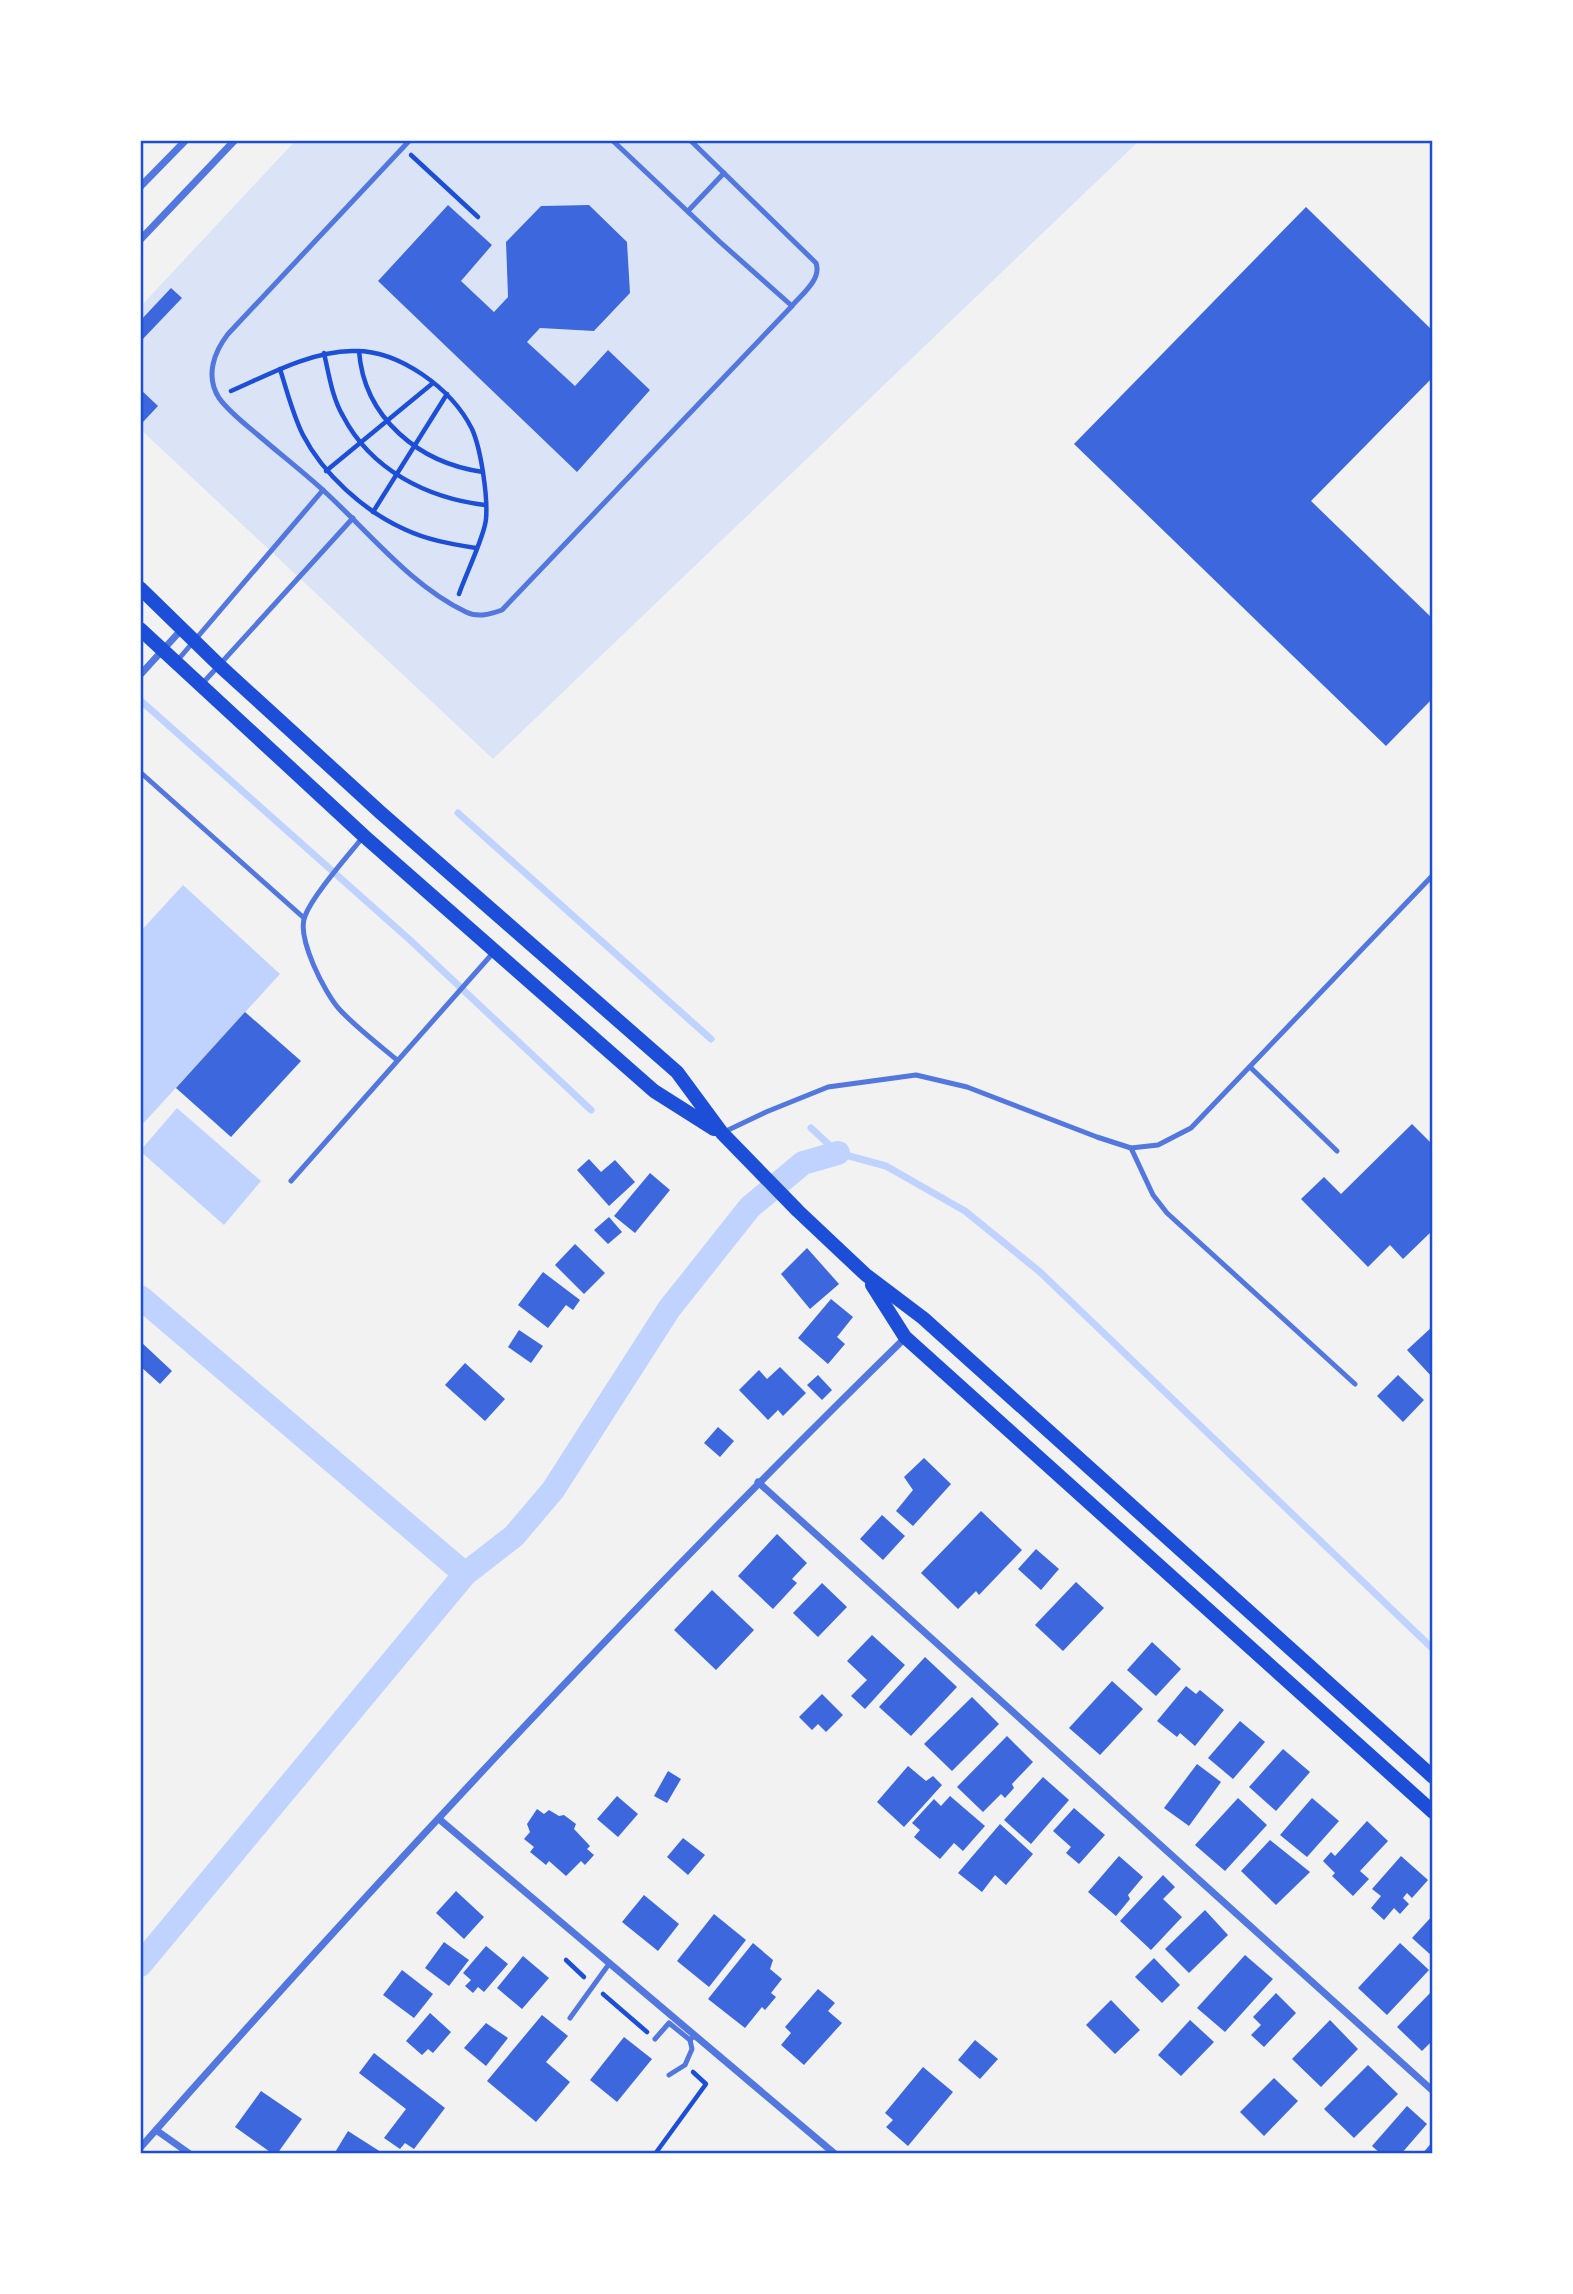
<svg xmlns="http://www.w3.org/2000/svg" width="1573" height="2294" viewBox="0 0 1573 2294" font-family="Overpass,sans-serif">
<rect width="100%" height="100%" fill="#f2f2f2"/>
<path fill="#dbe4f7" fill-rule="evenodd" d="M296,140H1140L493,759L140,429V307ZM448,205L491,245L461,281L494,312L508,297L506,242L541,206L589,205L627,242L630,293L595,331L540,328L527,342L575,386L608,350L650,390L577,471L378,281Z"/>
<g fill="#bfd3fe">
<path d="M183,885L280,974L140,1127V932Z"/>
<path d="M177,1108L261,1181L224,1225L140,1151Z"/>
</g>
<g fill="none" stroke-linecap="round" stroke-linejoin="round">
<g stroke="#bfd3fe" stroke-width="7">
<path d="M140,700L410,940L591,1110"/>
<path d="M458,813L711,1039"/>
<path d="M811,1128L838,1153L886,1166L965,1211L1040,1272L1433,1649"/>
</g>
<g stroke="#bfd3fe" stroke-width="24">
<path d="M140,1297L465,1574"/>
<path d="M140,1965L465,1574L514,1536L553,1490L669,1309L750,1207L803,1163L838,1153"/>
</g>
</g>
<g fill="#3d67dc">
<path d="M448,205L492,245L461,281L494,312L508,297L506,242L541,206L589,205L627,242L630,293L594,331L540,328L527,342L575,386L608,350L650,390L577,472L378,281Z"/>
<path d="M1306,207L1433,331V377L1311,501L1433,619V698L1386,746L1074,444Z"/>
<path d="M171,288L182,298L140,342V321Z"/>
<path d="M140,389L158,406L143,422L140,419Z"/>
<path d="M245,1012L301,1061L231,1137L176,1088Z"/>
<path d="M1412,1124L1433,1145V1202L1431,1204L1433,1206V1230L1403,1259L1390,1245L1368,1267L1301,1199L1324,1177L1341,1194Z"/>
<path d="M589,1159L601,1172L615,1160L635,1182L609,1206L577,1170Z"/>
<path d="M650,1173L670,1190L635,1233L614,1216Z"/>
<path d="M609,1217L622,1232L608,1244L594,1230Z"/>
<path d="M575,1244L605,1273L584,1294L555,1265Z"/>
<path d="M807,1248L839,1284L810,1309L781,1274Z"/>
<path d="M543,1272L580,1300L573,1310L566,1305L548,1328L518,1305Z"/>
<path d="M831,1299L853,1317L837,1337L845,1344L828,1364L798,1338Z"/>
<path d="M1433,1326V1378L1407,1350Z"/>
<path d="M519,1330L543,1346L531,1363L508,1347Z"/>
<path d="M140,1341L172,1371L160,1384L140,1366Z"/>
<path d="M465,1363L505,1399L485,1421L445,1385Z"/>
<path d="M780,1367L806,1393L783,1416L778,1410L768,1420L739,1390L759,1370L767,1379Z"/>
<path d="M818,1375L832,1390L822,1400L807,1385Z"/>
<path d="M1398,1375L1424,1400L1403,1422L1377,1396Z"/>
<path d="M718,1427L734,1441L720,1457L704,1443Z"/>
<path d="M924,1458L951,1484L913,1526L896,1511L913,1490L904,1477Z"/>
<path d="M981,1511L1022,1550L979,1595L976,1591L958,1609L921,1573Z"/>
<path d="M882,1515L905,1536L883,1560L860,1539Z"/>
<path d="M777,1534L807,1563L792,1579L797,1583L773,1609L738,1576Z"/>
<path d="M1036,1549L1059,1569L1041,1590L1018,1569Z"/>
<path d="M1076,1582L1104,1608L1063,1651L1035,1625Z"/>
<path d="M822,1583L847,1607L818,1637L793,1613Z"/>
<path d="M712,1590L754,1630L716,1670L674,1630Z"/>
<path d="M872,1635L905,1665L865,1709L851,1696L867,1680L847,1661Z"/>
<path d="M1152,1642L1181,1669L1156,1696L1127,1670Z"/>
<path d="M925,1657L957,1687L911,1736L879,1707Z"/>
<path d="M1112,1681L1143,1709L1100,1755L1069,1728Z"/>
<path d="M1186,1686L1196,1694L1200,1690L1224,1710L1195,1746L1180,1733L1177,1737L1157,1721Z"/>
<path d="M822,1694L843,1715L826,1732L818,1724L812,1730L799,1717Z"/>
<path d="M972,1697L999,1724L952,1771L924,1744Z"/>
<path d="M1240,1721L1265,1742L1233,1779L1208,1758Z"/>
<path d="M1007,1736L1033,1762L1012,1784L1014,1788L1005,1798L1001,1794L983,1812L957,1787Z"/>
<path d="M1283,1749L1310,1772L1276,1811L1249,1787Z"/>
<path d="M1197,1764L1221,1782L1189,1826L1164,1808Z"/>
<path d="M908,1766L926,1781L933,1776L942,1785L904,1827L877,1802Z"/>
<path d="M668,1771L681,1779L667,1803L654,1796Z"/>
<path d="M1043,1777L1069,1800L1031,1844L1004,1820Z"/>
<path d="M617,1796L638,1814L618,1837L597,1819Z"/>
<path d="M950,1796L985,1826L963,1851L954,1843L940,1859L914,1837L920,1830L912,1823L934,1799L941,1806Z"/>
<path d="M1238,1798L1267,1825L1225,1871L1195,1845Z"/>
<path d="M1312,1798L1339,1821L1307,1857L1280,1835Z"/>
<path d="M1074,1808L1105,1835L1079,1864L1066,1853L1071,1847L1053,1831Z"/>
<path d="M537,1809L544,1814L549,1810L559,1816L564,1815L576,1824L574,1829L590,1846L587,1849L594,1855L585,1865L581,1861L566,1876L549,1861L546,1865L530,1852L534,1847L524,1839L530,1832L527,1824Z"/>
<path d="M1367,1821L1388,1841L1360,1871L1369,1879L1353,1896L1332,1876L1335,1873L1323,1861L1331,1852L1335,1856Z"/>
<path d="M1000,1824L1033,1854L1006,1885L995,1875L982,1892L958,1873Z"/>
<path d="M683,1838L705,1855L688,1875L667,1857Z"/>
<path d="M1270,1840L1310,1872L1276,1905L1241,1871Z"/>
<path d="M1119,1856L1143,1877L1128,1895L1130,1899L1116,1916L1088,1892Z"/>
<path d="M1401,1856L1428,1880L1412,1898L1407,1893L1403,1898L1409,1904L1400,1914L1394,1908L1384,1920L1371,1908L1381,1896L1372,1889Z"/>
<path d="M1163,1875L1175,1887L1163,1899L1182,1917L1151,1950L1120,1921Z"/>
<path d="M456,1891L484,1917L464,1939L436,1913Z"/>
<path d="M644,1895L679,1924L658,1951L622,1922Z"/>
<path d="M1205,1910L1228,1935L1189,1973L1165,1949Z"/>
<path d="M714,1914L746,1940L709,1987L677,1961Z"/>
<path d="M1433,1915V1957L1412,1938Z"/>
<path d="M444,1942L469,1960L449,1986L425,1968Z"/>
<path d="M753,1943L773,1960L770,1969L782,1979L771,1993L776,1997L765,2010L762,2007L745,2028L708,1999Z"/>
<path d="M1400,1943L1429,1970L1387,2015L1358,1988Z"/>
<path d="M486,1946L508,1964L484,1992L478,1987L473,1993L465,1986L471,1980L463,1973Z"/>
<path d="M1245,1955L1273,1979L1225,2032L1197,2008Z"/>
<path d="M523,1956L549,1978L522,2009L497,1988Z"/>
<path d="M1154,1958L1180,1985L1162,2003L1135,1977Z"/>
<path d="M402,1970L433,1994L414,2018L383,1995Z"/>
<path d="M818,1989L835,2003L828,2011L842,2023L804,2065L781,2045L791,2033L785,2027Z"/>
<path d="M1433,1990V2040L1422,2051L1397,2027Z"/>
<path d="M1276,1993L1296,2013L1264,2047L1251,2035L1261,2025L1253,2017Z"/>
<path d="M1111,2000L1140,2030L1115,2054L1086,2025Z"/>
<path d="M430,2013L451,2032L433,2053L428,2049L422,2055L406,2041Z"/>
<path d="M542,2015L568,2036L546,2062L570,2082L536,2122L487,2081Z"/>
<path d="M1190,2020L1214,2042L1181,2076L1158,2055Z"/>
<path d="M1330,2020L1358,2049L1321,2087L1292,2059Z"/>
<path d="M486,2023L508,2038L486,2066L464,2048Z"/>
<path d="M624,2037L652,2059L617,2102L590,2080Z"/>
<path d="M975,2040L998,2059L980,2079L958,2060Z"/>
<path d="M374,2053L445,2108L414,2149L405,2143L400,2149L384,2138L406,2109L359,2073Z"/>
<path d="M1368,2065L1398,2094L1354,2138L1324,2109Z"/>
<path d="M923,2067L953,2092L908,2146L886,2127L893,2120L885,2113Z"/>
<path d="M1274,2078L1298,2101L1264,2136L1240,2112Z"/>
<path d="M261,2091L302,2119L277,2154H273L235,2127Z"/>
<path d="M1407,2106L1427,2124L1401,2154H1381L1372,2146Z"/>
<path d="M348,2131L384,2154H334Z"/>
<path d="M1433,2141V2154H1422Z"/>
</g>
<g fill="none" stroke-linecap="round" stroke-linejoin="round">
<g stroke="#1d4ed8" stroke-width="4.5">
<path d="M411,155L478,217"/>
<path d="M359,351C364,418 419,463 483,472"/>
<path d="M324,353C329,375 332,397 343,416C371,470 427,498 485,505"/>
<path d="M280,369C287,391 293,415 303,435C323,474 364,511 404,529C427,540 451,544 476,548"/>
<path d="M231,391C270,374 309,352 352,351C399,349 452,389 472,429C481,449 488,497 486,519C485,535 465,576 459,594"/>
<path d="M326,471L433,383"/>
<path d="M373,512L447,394"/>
<path d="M566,1960L584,1977"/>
<path d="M603,1994L647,2032"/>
<path d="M655,2154L706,2084L693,2072"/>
</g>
<g stroke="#5277de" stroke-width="5">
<path d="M410,140L228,334C214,352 205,376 219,398C229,412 245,424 258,435C280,454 302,471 324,491C369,532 410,585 466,612C478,618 491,614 502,610L792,306L720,242L612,140"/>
<path d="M690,140L816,263C822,279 802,294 792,306"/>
<path d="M688,211L724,173"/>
<path d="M177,661L323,490"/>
<path d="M202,684L353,518"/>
<path d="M140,772L304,918"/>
<path d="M363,837C347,857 313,895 305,916C296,937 325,994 340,1010C357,1028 378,1044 397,1060"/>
<path d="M1250,1067L1337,1151"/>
<path d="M724,1132L766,1112L828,1087L916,1075L967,1087L1097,1137L1131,1148L1158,1145L1191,1128L1433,875"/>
<path d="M1131,1148L1153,1195L1167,1213L1355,1384"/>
<path d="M291,1181L493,953"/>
<path d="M570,2018L609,1964"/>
<path d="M655,2039L669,2023L690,2040"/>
<path d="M669,2075L685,2065L692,2049L690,2040L695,2035"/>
</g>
<g stroke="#5277de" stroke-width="7">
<path d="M140,187L186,140"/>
<path d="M140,240L235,140"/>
<path d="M140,675L182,629"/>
<path d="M758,1482L1433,2091"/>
<path d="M439,1819L835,2154"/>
<path d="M156,2130L190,2154"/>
<path d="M140,2148C386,1870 640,1597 905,1338"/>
</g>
<g stroke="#1d4ed8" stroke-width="14">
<path d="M140,588L220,666L381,813L677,1072L722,1133L798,1211L866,1275L923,1318L1433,1777"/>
<path d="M140,629L364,836L654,1091L714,1129"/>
<path d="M872,1285L905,1337L1433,1812"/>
</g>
</g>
<rect width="1573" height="2294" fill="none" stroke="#ffffff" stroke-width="284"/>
<rect x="142" y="142" width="1289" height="2010" fill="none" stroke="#1d4ed8" stroke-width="2.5"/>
</svg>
